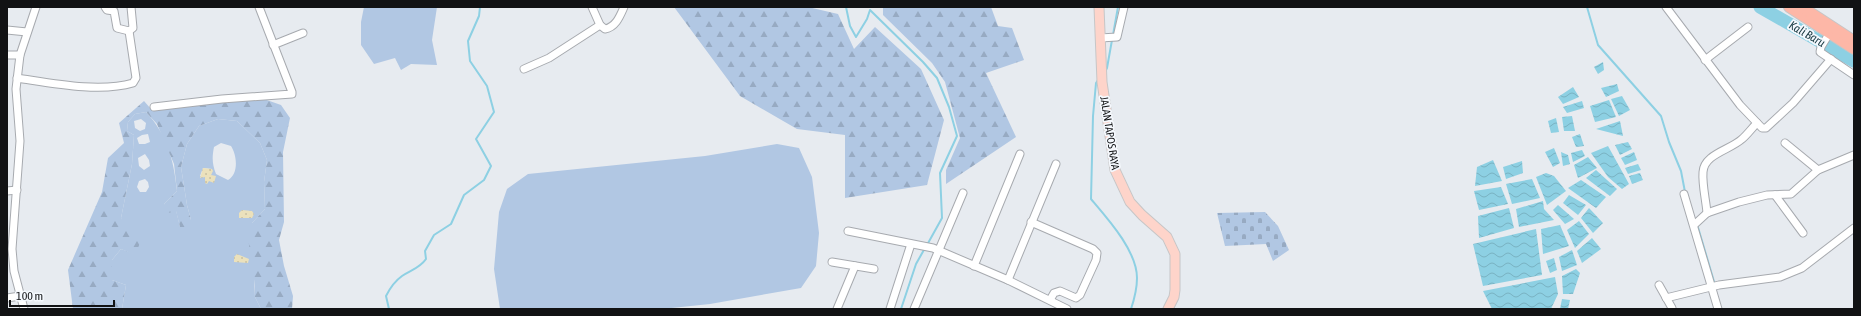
<svg xmlns="http://www.w3.org/2000/svg" width="1861" height="316" viewBox="0 0 1861 316" font-family="'Asap Condensed',sans-serif">
<defs>
<pattern id="forest-firs" width="22" height="20" patternUnits="userSpaceOnUse"><rect width="22" height="20" fill="#b1c7e3"/><path d="M5 1l3.5 6h-7zM16 11l3.5 6h-7z" fill="#97aac2"/></pattern>
<pattern id="sand-dots" width="8" height="8" patternUnits="userSpaceOnUse"><rect width="8" height="8" fill="#ebe1bc"/><path d="M2 2h.1M6 6h.1" fill="none" stroke="#c8c0a1" stroke-width="1.8" stroke-linecap="round"/></pattern>
<pattern id="cemetery-stones" width="16" height="16" patternUnits="userSpaceOnUse"><rect width="16" height="16" fill="#b1c7e3"/><path d="M2 7V4a2 2 0 0 1 4 0v3zM10 15v-3a2 2 0 0 1 4 0v3z" fill="#97aac2"/></pattern>
<pattern id="water-waves" width="16" height="10" patternUnits="userSpaceOnUse"><rect width="16" height="10" fill="#8dd0e3"/><path d="M0 5q4-4 8 0t8 0" fill="none" stroke="#79b2c2"/></pattern>
</defs>
<rect width="100%" height="100%" fill="#e7ebf0"/>
<g fill="#b1c7e3" fill-rule="evenodd">
<path d="M364,7H437L432,40L437,65L411,64L401,70L395,58L374,64L361,45V22Z"/>
<path d="M146,112C167,134 174,161 177,191L164,204L176,210L180,227L191,220L187,205L181,167L187,144L199,126L218,119L237,121L260,143L267,160L264,182L265,209L252,223L255,297L261,309H122L126,285L112,280V260L121,249L135,254L121,218L132,164L134,135L127,131L128,122L135,114ZM141,119L146,123L145,129L140,131L135,128L134,121ZM148,134L150,142L145,144H139L137,138L142,135ZM221,143L231,146C237,155 239,174 228,180L216,174C212,164 212,157 214,147ZM145,154L149,160L150,166L144,170L139,166L138,158ZM203,168L212,169L210,181L205,177L200,176ZM145,179L148,182L149,187L146,192H140L137,187L139,181Z"/>
<path d="M777,144L799,148L812,177L819,233L816,266L801,288L710,304L662,309H500L494,269L499,212L507,189L528,174L705,156Z"/>
</g>
<g fill="url(#forest-firs)">
<path d="M674,7H808L838,14L854,49L875,27L921,69L944,120L927,185L845,198V135L797,129L740,96Z"/>
<path d="M883,7H991L998,26L1012,28L1024,60L986,73L1016,137L946,184V170L960,138L945,82L932,63L883,15Z"/>
<path d="M261,98L281,105L290,118L283,152L284,222L279,240L284,266L293,296L292,309H261L255,297V286L248,238L252,223L265,209L264,182L267,160L260,143L237,121L218,119L199,126L187,144L181,167L187,205L191,220V230L186,232L180,227L176,211L168,213L164,204L177,191L174,164L157,124L146,112L135,114L128,122L127,131L134,135L132,164L121,218L140,243L135,255L121,249L112,260V280L126,285L122,309H73L68,270L102,192L108,158L124,143L119,123L144,101L151,109Z"/>
</g>
<g fill="url(#sand-dots)">
<path d="M203,168L212,169L213,171L211,175L216,176L214,183L209,181L207,184L205,183V177L200,178Z"/>
<path d="M242,210L252,211L254,214L252,218H239V213Z"/>
<path d="M237,254L249,259L248,263L234,262V257Z"/>
</g>
<path fill="url(#cemetery-stones)" d="M1265,212L1278,226L1289,250L1273,261L1266,244L1225,246L1217,213Z"/>
<g fill="url(#water-waves)">
<path d="M1603,62L1604,70L1598,74L1594,67Z"/>
<path d="M1617,84L1619,91L1606,97L1601,88Z"/>
<path d="M1573,87L1579,97L1563,104L1558,97Z"/>
<path d="M1622,96L1630,110L1619,116L1611,99Z"/>
<path d="M1609,100L1616,117L1595,122L1590,106Z"/>
<path d="M1582,101L1584,108L1567,113L1563,107Z"/>
<path d="M1572,116L1575,131H1564L1562,117Z"/>
<path d="M1556,118L1559,132L1551,133L1548,121Z"/>
<path d="M1620,121L1623,136L1596,129Z"/>
<path d="M1580,134L1584,146L1576,147L1572,137Z"/>
<path d="M1628,142L1632,149L1620,155L1615,145Z"/>
<path d="M1608,146L1629,184L1622,189L1608,177L1591,153Z"/>
<path d="M1554,148L1560,163L1553,167L1545,152Z"/>
<path d="M1582,150L1585,156L1573,162L1571,153Z"/>
<path d="M1561,152L1568,155L1570,164L1563,166Z"/>
<path d="M1634,152L1637,160L1625,165L1621,158Z"/>
<path d="M1588,157L1597,168L1578,178L1574,165Z"/>
<path d="M1493,160L1502,181L1475,186L1477,167Z"/>
<path d="M1522,161L1523,173L1506,179L1503,167Z"/>
<path d="M1638,164L1641,170L1628,174L1625,168Z"/>
<path d="M1596,170L1617,189L1610,196L1586,178Z"/>
<path d="M1546,173L1554,176L1566,191L1547,205L1536,177Z"/>
<path d="M1640,173L1643,180L1632,184L1629,176Z"/>
<path d="M1532,179L1540,198L1512,204L1506,184Z"/>
<path d="M1581,180L1606,197L1596,208L1568,188Z"/>
<path d="M1501,187L1508,204L1479,210L1474,191Z"/>
<path d="M1569,195L1586,205L1578,215L1563,203Z"/>
<path d="M1543,201L1544,209L1554,220L1519,227L1516,209Z"/>
<path d="M1558,205L1574,219L1565,224L1553,210Z"/>
<path d="M1509,208L1514,228L1479,238L1478,216Z"/>
<path d="M1589,208L1603,223L1593,233L1581,218Z"/>
<path d="M1579,221L1589,234L1575,248L1567,230Z"/>
<path d="M1560,225L1569,246L1543,254L1541,229Z"/>
<path d="M1536,229L1542,275L1483,286L1473,244Z"/>
<path d="M1592,238L1601,249L1582,263L1577,251Z"/>
<path d="M1572,250L1577,265L1562,271L1559,257Z"/>
<path d="M1554,258L1557,270L1550,273L1546,261Z"/>
<path d="M1576,269L1580,273L1573,294H1563L1562,276Z"/>
<path d="M1555,277L1558,294L1551,309H1492L1483,291Z"/>
<path d="M1562,299L1570,300L1568,309H1560Z"/>
</g>
<g fill="none" stroke-linecap="round" stroke-linejoin="round">
<g stroke="#8dd0e3" stroke-width="2">
<path d="M846,7L850,26L856,37L867,19L870,10L923,62L937,78L949,107L957,136L940,173L942,218L927,245"/>
<path d="M1587,7L1598,45L1661,116L1669,142L1681,171L1685,192"/>
<path d="M1113,35L1118,7"/>
<path d="M1105,72L1107,68L1112,40"/>
<path d="M1098,80L1096,83L1093,116L1091,199C1108,219 1137,251 1137,278C1137,288 1134,300 1131,309"/>
<path d="M1697,224L1715,285"/>
<path d="M389,309L386,296C390,288 395,281 402,276C411,270 420,268 426,259L425,251L434,235L451,224L464,195L484,180L491,166L476,139L494,112L487,86L470,61L468,41L479,16L480,7"/>
<path d="M901,309L916,264L925,248"/>
</g>
<path stroke="#8dd0e3" stroke-width="13" d="M1760,7L1854,61"/>
<defs>
<g id="minor">
<path d="M105,7L107,10L114,11L117,28L129,31L133,28L131,7"/>
<path d="M592,7L600,25L605,29C616,27 620,16 624,7"/>
<path d="M1666,7L1740,105L1762,128H1766L1793,103L1831,59"/>
<path d="M7,30L27,32"/>
<path d="M1829,34L1821,47L1820,52L1854,75"/>
<path d="M1100,38L1117,37L1124,7"/>
<path d="M273,45L303,33"/>
<path d="M7,55H20"/>
<path d="M1705,60L1748,27"/>
<path d="M524,69L549,58L600,25"/>
<path d="M17,78C51,83 99,93 133,83L136,78L129,31"/>
<path d="M154,107L222,99L292,94V92L259,7"/>
<path d="M1785,143L1818,170"/>
<path d="M7,191L17,190"/>
<path d="M1684,194L1718,309"/>
<path d="M1775,195L1803,233"/>
<path d="M1707,213C1706,200 1702,185 1703,172C1704,154 1730,150 1742,139C1747,135 1752,128 1757,123"/>
<path d="M1031,222L1093,249L1097,253L1096,260L1080,295L1076,298L1060,291L1054,293L1050,300"/>
<path d="M1694,225L1707,213L1739,202L1767,195L1791,194L1818,170L1854,155"/>
<path d="M848,231L933,248L1008,280L1067,309"/>
<path d="M832,262L874,269"/>
<path d="M974,266L1020,154"/>
<path d="M1008,280L1056,164"/>
<path d="M1659,285L1672,308"/>
<path d="M7,298L20,296"/>
<path d="M1666,298L1719,285L1780,277L1802,268L1854,228"/>
<path d="M24,309L14,271L12,249L20,141L16,89L20,55L36,7"/>
<path d="M837,309L855,266"/>
<path d="M890,309L911,244"/>
<path d="M914,309L963,193"/>
</g>
<path id="major" d="M1099,7L1102,82L1115,170L1130,202L1142,215L1167,237L1175,254V290L1174,297L1168,309"/>
<g id="highway">
<path d="M1789,7L1854,49"/>
<path d="M1802,7L1854,41"/>
</g>
</defs>
<use href="#minor" stroke="#a7aaaf" stroke-width="9"/>
<use href="#major" stroke="#c6c6c7" stroke-width="11"/>
<use href="#highway" stroke="#c6c6c7" stroke-width="12"/>
<use href="#minor" stroke="#fff" stroke-width="7"/>
<use href="#major" stroke="#fed4ca" stroke-width="9"/>
<use href="#highway" stroke="#fdb7a7" stroke-width="10"/>
</g>
<g text-anchor="middle" stroke-width="3.5" stroke-linejoin="round" paint-order="stroke">
<g font-size="11" fill="#111214" stroke="#f5f9fe">
<text transform="translate(1110 133) rotate(81)" y="4">JALAN TAPOS RAYA</text>
</g>
<g font-size="12" font-style="italic" fill="#183941" stroke="#f5f9fe">
<text transform="translate(1807 34) rotate(30)" y="4">Kali Baru</text>
</g>
</g>
<rect width="1861" height="316" fill="none" stroke="#111214" stroke-width="16"/>
<path d="M10 300v6h104v-6" fill="none" stroke="#111214" stroke-width="2"/>
<text x="16" y="300" font-size="12" fill="#111214" stroke="#f5f9fe" stroke-width="3" paint-order="stroke">100 m</text>
</svg>
